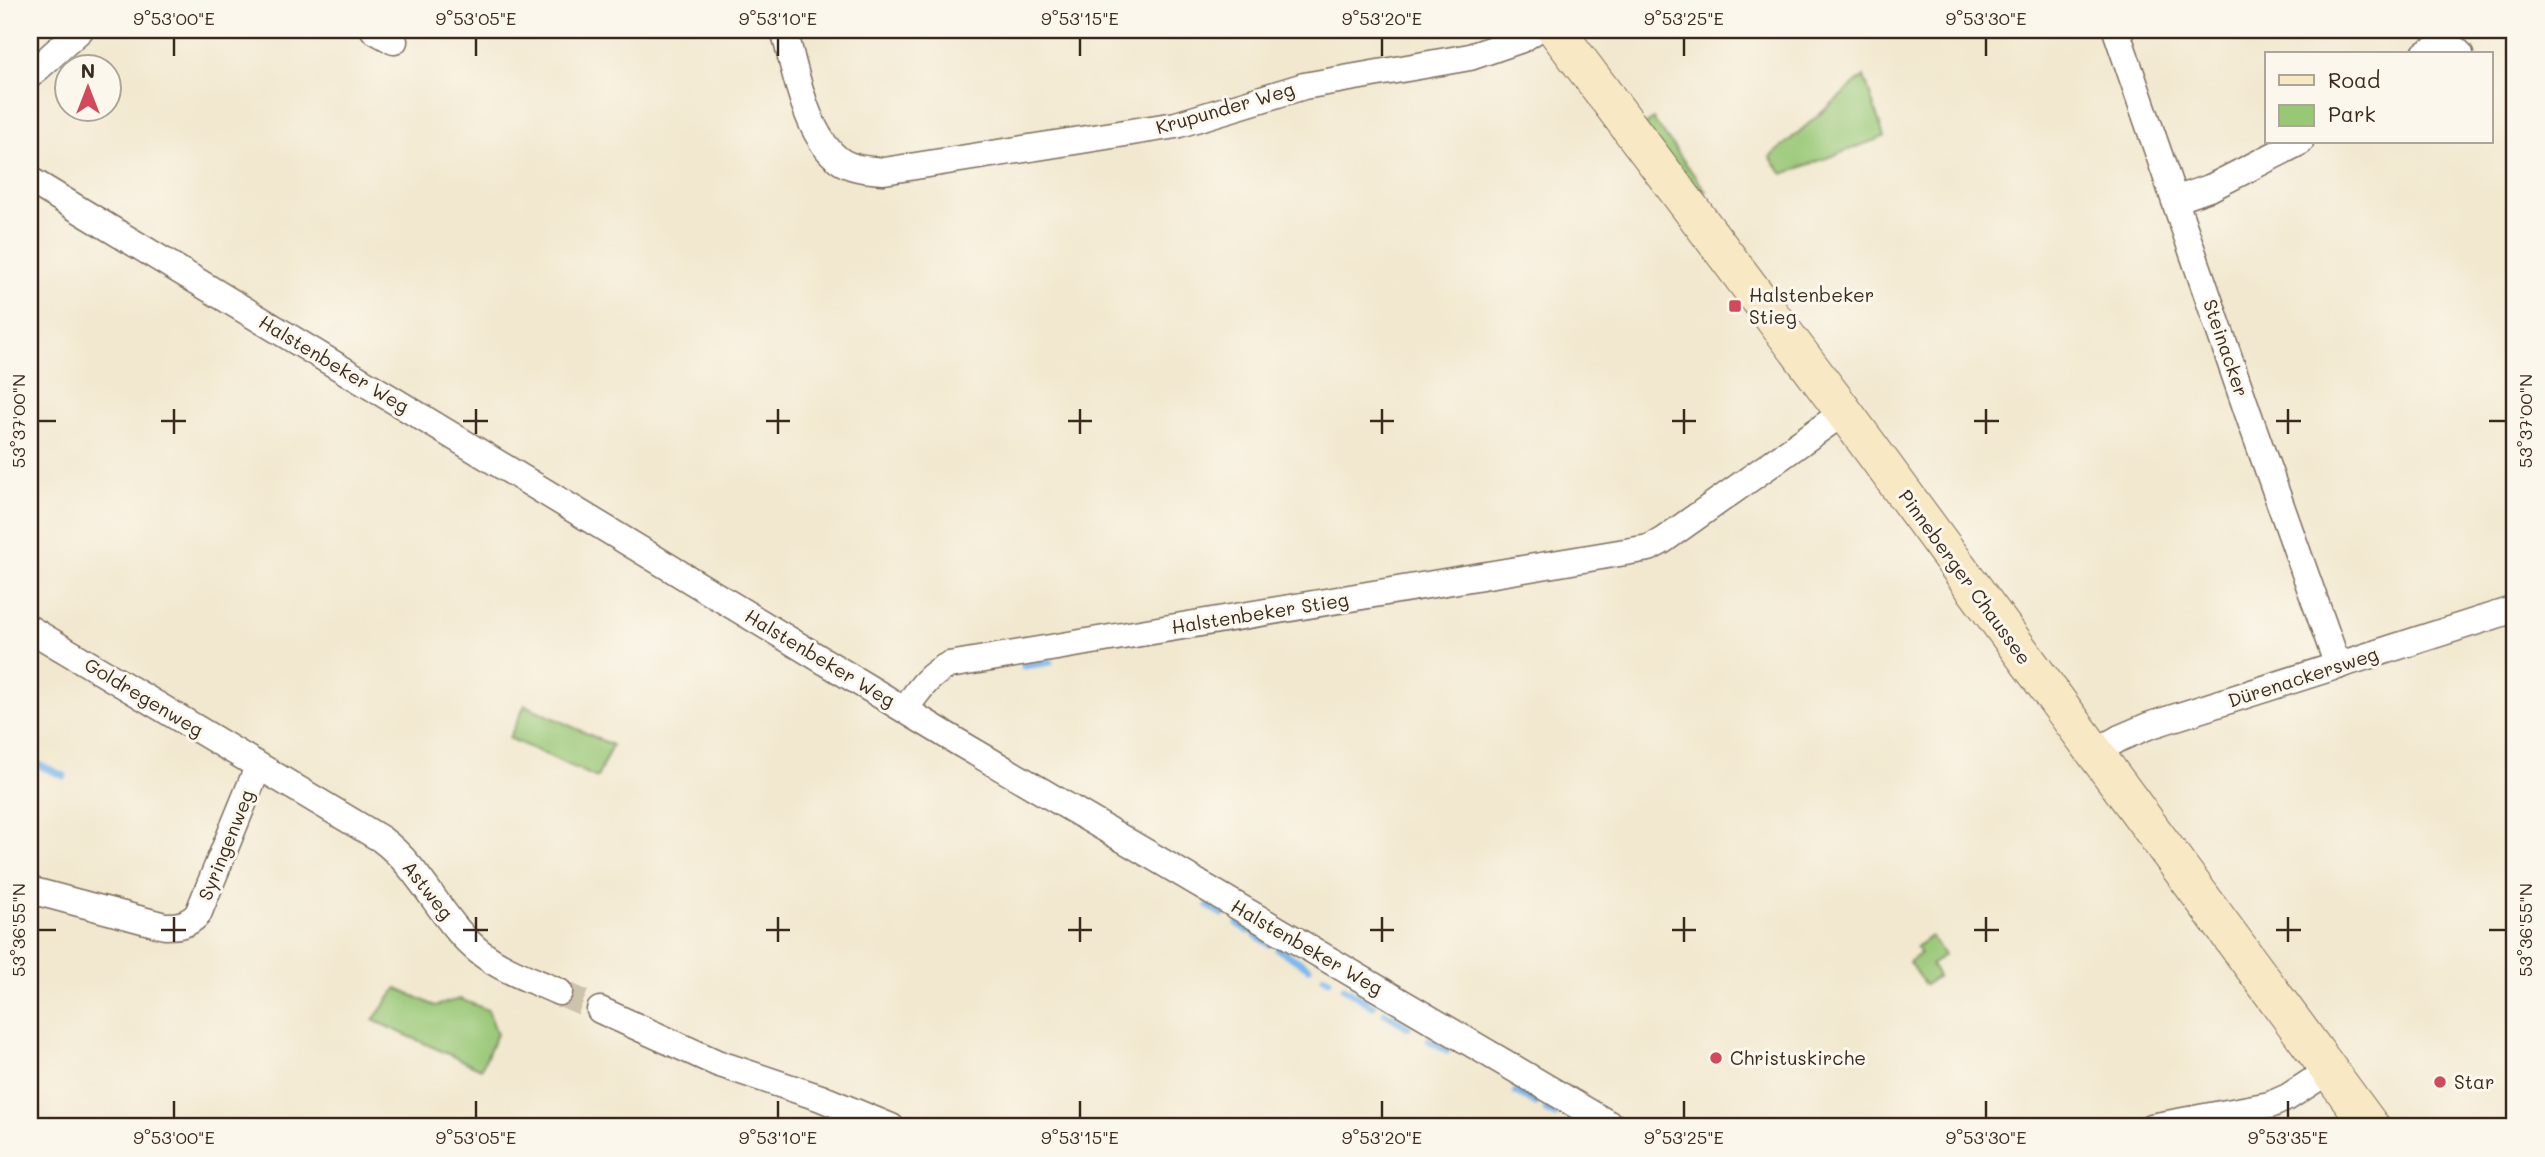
<svg xmlns="http://www.w3.org/2000/svg" width="2545" height="1157" viewBox="0 0 2545 1157" font-family="Mali,sans-serif">
<rect width="100%" height="100%" fill="#fbf7ec"/>
<filter id="ink" filterUnits="userSpaceOnUse"><feTurbulence type="fractalNoise" baseFrequency=".0143" numOctaves="2"/><feDisplacementMap in="SourceGraphic" scale="14" xChannelSelector="R" yChannelSelector="G"/><feConvolveMatrix kernelMatrix="1 2 1 2 8 2 1 2 1" color-interpolation-filters="sRGB"/></filter>
<filter id="wash" filterUnits="userSpaceOnUse"><feTurbulence type="fractalNoise" baseFrequency=".00686" numOctaves="4" result="noise"/><feDisplacementMap in="SourceGraphic" scale="28" xChannelSelector="R" yChannelSelector="G"/><feGaussianBlur stdDeviation="1.57" result="paint"/><feColorMatrix in="noise" values="0 0 0 0 0 0 0 0 0 0 0 0 0 0 0 0 0 1.4 0 .05"/><feComposite in="paint" operator="in"/></filter>
<g filter="url(#wash)">
<rect width="100%" height="100%" fill="#f2e8cf"/>
<g fill="#98c776" stroke="#6a784a" stroke-width="2">
<path d="M1864,76L1884,137L1783,174L1770,157Z"/>
<path d="M1653,119L1706,191L1698,198L1644,126Z"/>
<path d="M525,705L612,745L597,778L509,738Z"/>
<path d="M1931,936L1944,955L1931,965L1938,976L1925,985L1909,962L1920,954L1916,947Z"/>
<path d="M397,988L435,1006L460,999L488,1010L497,1034L481,1069L373,1020Z"/>
</g>
<g fill="none" stroke-linecap="round" stroke-linejoin="round">
<g stroke="#7bb9ee" stroke-width="7">
<path d="M1024,666L1050,662"/>
<path d="M30,761L64,776"/>
<path d="M1208,906L1222,914"/>
<path d="M1238,924L1249,931"/>
<path d="M1256,935L1269,944"/>
<path d="M1278,949L1309,968"/>
<path d="M1324,977L1329,980"/>
<path d="M1344,988L1373,1006"/>
<path d="M1385,1013L1408,1027"/>
<path d="M1429,1040L1447,1051"/>
<path d="M1516,1092L1536,1103"/>
<path d="M1546,1110L1555,1115"/>
<path d="M1570,1124L1574,1127"/>
</g>
</g>
</g>
<g filter="url(#ink)">
<g fill="none" stroke-linecap="round" stroke-linejoin="round">
<path stroke="#cdc2ac" stroke-width="26" stroke-dasharray="26 13" stroke-linecap="butt" d="M559,992L600,1010"/>
<defs>
<g id="street">
<path d="M374,30L394,41"/>
<path d="M784,30C795,68 806,139 842,162C854,169 870,170 884,171L1176,125L1304,86L1470,57L1522,39L1536,30"/>
<path d="M2116,30L2249,416L2338,666"/>
<path d="M2425,54C2436,47 2450,42 2460,54"/>
<path d="M30,75L80,30"/>
<path d="M30,180L956,741L1614,1127"/>
<path d="M2175,200L2212,187L2300,142"/>
<path d="M30,629L381,839C424,871 442,923 481,953C504,971 533,980 559,992"/>
<path d="M905,709C918,691 928,675 949,665L1649,548L1662,541L1844,412"/>
<path d="M2094,753L2120,738L2148,726L2515,609"/>
<path d="M30,890L165,926C179,926 188,925 198,914L258,767"/>
<path d="M600,1010L717,1063L821,1098L891,1127"/>
<path d="M2151,1127L2270,1105L2288,1097L2328,1071"/>
</g>
<path id="secondary" d="M1556,30L1844,412L2371,1127"/>
</defs>
<use href="#street" stroke="#7b6c5c" stroke-width="29"/>
<use href="#secondary" stroke="#7b6c5c" stroke-width="39"/>
<use href="#street" stroke="#fff" stroke-width="26"/>
<use href="#secondary" stroke="#f8e8c3" stroke-width="37"/>
</g>
</g>
<path fill="none" stroke="#3b2a1e" stroke-width="2.5" d="M174,38V56M476,38V56M778,38V56M1080,38V56M1382,38V56M1684,38V56M1986,38V56M174,409V434M476,409V434M778,409V434M1080,409V434M1382,409V434M1684,409V434M1986,409V434M2288,409V434M38,421H56M161,421H186M463,421H488M766,421H790M1068,421H1092M1370,421H1394M1672,421H1696M1974,421H1999M2276,421H2301M2489,421H2506M174,917V942M476,917V942M778,917V942M1080,917V942M1382,917V942M1684,917V942M1986,917V942M2288,917V942M38,930H56M161,930H186M463,930H488M766,930H790M1068,930H1092M1370,930H1394M1672,930H1696M1974,930H1999M2276,930H2301M2489,930H2506M174,1101V1118M476,1101V1118M778,1101V1118M1080,1101V1118M1382,1101V1118M1684,1101V1118M1986,1101V1118M2288,1101V1118"/>
<g fill="#d1495b" stroke="#fbf7ec" stroke-width="2.5">
<rect x="1728" y="299" width="14" height="14" rx="3.5"/>
<circle cx="1716" cy="1058" r="7"/>
<circle cx="2440" cy="1082" r="7"/>
</g>
<g text-anchor="middle" stroke-width="6" stroke-linejoin="round" paint-order="stroke">
<g font-size="19" fill="#3b2a1e" stroke="#fbf7ec">
<text transform="translate(1225 108) rotate(-16)" y="7">Krupunder Weg</text>
<text transform="translate(2226 348) rotate(71)" y="7">Steinacker</text>
<text transform="translate(334 364) rotate(31)" y="7">Halstenbeker Weg</text>
<text transform="translate(1965 577) rotate(54)" y="7">Pinneberger Chaussee</text>
<text transform="translate(1260 613) rotate(-9)" y="7">Halstenbeker Stieg</text>
<text transform="translate(820 658) rotate(31)" y="7">Halstenbeker Weg</text>
<text transform="translate(2303 677) rotate(-18)" y="7">Dürenackersweg</text>
<text transform="translate(144 697) rotate(31)" y="7">Goldregenweg</text>
<text transform="translate(226 845) rotate(-68)" y="7">Syringenweg</text>
<text transform="translate(428 890) rotate(52)" y="7">Astweg</text>
<text transform="translate(1307 947) rotate(30)" y="7">Halstenbeker Weg</text>
</g>
<g font-size="19" fill="#3b2a1e" stroke="#fbf7ec" text-anchor="start">
<text x="1749" y="302">Halstenbeker<tspan x="1749" dy="22">Stieg</tspan></text>
<text x="1730" y="1065">Christuskirche</text>
<text x="2454" y="1089">Star</text>
</g>
</g>
<rect width="2545" height="1157" fill="none" stroke="#fbf7ec" stroke-width="77"/>
<rect x="2265" y="52" width="228" height="91" fill="#fbf7ec" stroke="#aea59a" stroke-width="2"/>
<rect x="2279" y="75" width="35" height="10" fill="#f8e8c3" stroke="#aea59a" stroke-width="2"/>
<text x="2328" y="88" font-size="21" fill="#3b2a1e">Road</text>
<rect x="2279" y="105" width="35" height="21" fill="#98c776" stroke="#aea59a" stroke-width="2"/>
<text x="2328" y="122" font-size="21" fill="#3b2a1e">Park</text>
<g transform="translate(88 88)"><circle r="33" fill="#fbf7ec" stroke="#aea59a" stroke-width="2"/>
<path d="M0-5L12 26L0 18L-12 26Z" fill="#d1495b"/>
<text y="-10" font-size="19" font-weight="bold" text-anchor="middle" fill="#3b2a1e">N</text>
</g>
<rect x="38" y="38" width="2468" height="1080" fill="none" stroke="#3b2a1e" stroke-width="2.5"/>
<g font-size="18" text-anchor="middle" fill="#3b2a1e">
<text x="174" y="25">9°53'00"E</text>
<text x="476" y="25">9°53'05"E</text>
<text x="778" y="25">9°53'10"E</text>
<text x="1080" y="25">9°53'15"E</text>
<text x="1382" y="25">9°53'20"E</text>
<text x="1684" y="25">9°53'25"E</text>
<text x="1986" y="25">9°53'30"E</text>
<text transform="translate(19 421) rotate(-90)" y="6">53°37'00"N</text>
<text transform="translate(2526 421) rotate(-90)" y="6">53°37'00"N</text>
<text transform="translate(19 930) rotate(-90)" y="6">53°36'55"N</text>
<text transform="translate(2526 930) rotate(-90)" y="6">53°36'55"N</text>
<text x="174" y="1144">9°53'00"E</text>
<text x="476" y="1144">9°53'05"E</text>
<text x="778" y="1144">9°53'10"E</text>
<text x="1080" y="1144">9°53'15"E</text>
<text x="1382" y="1144">9°53'20"E</text>
<text x="1684" y="1144">9°53'25"E</text>
<text x="1986" y="1144">9°53'30"E</text>
<text x="2288" y="1144">9°53'35"E</text>
</g>
</svg>
